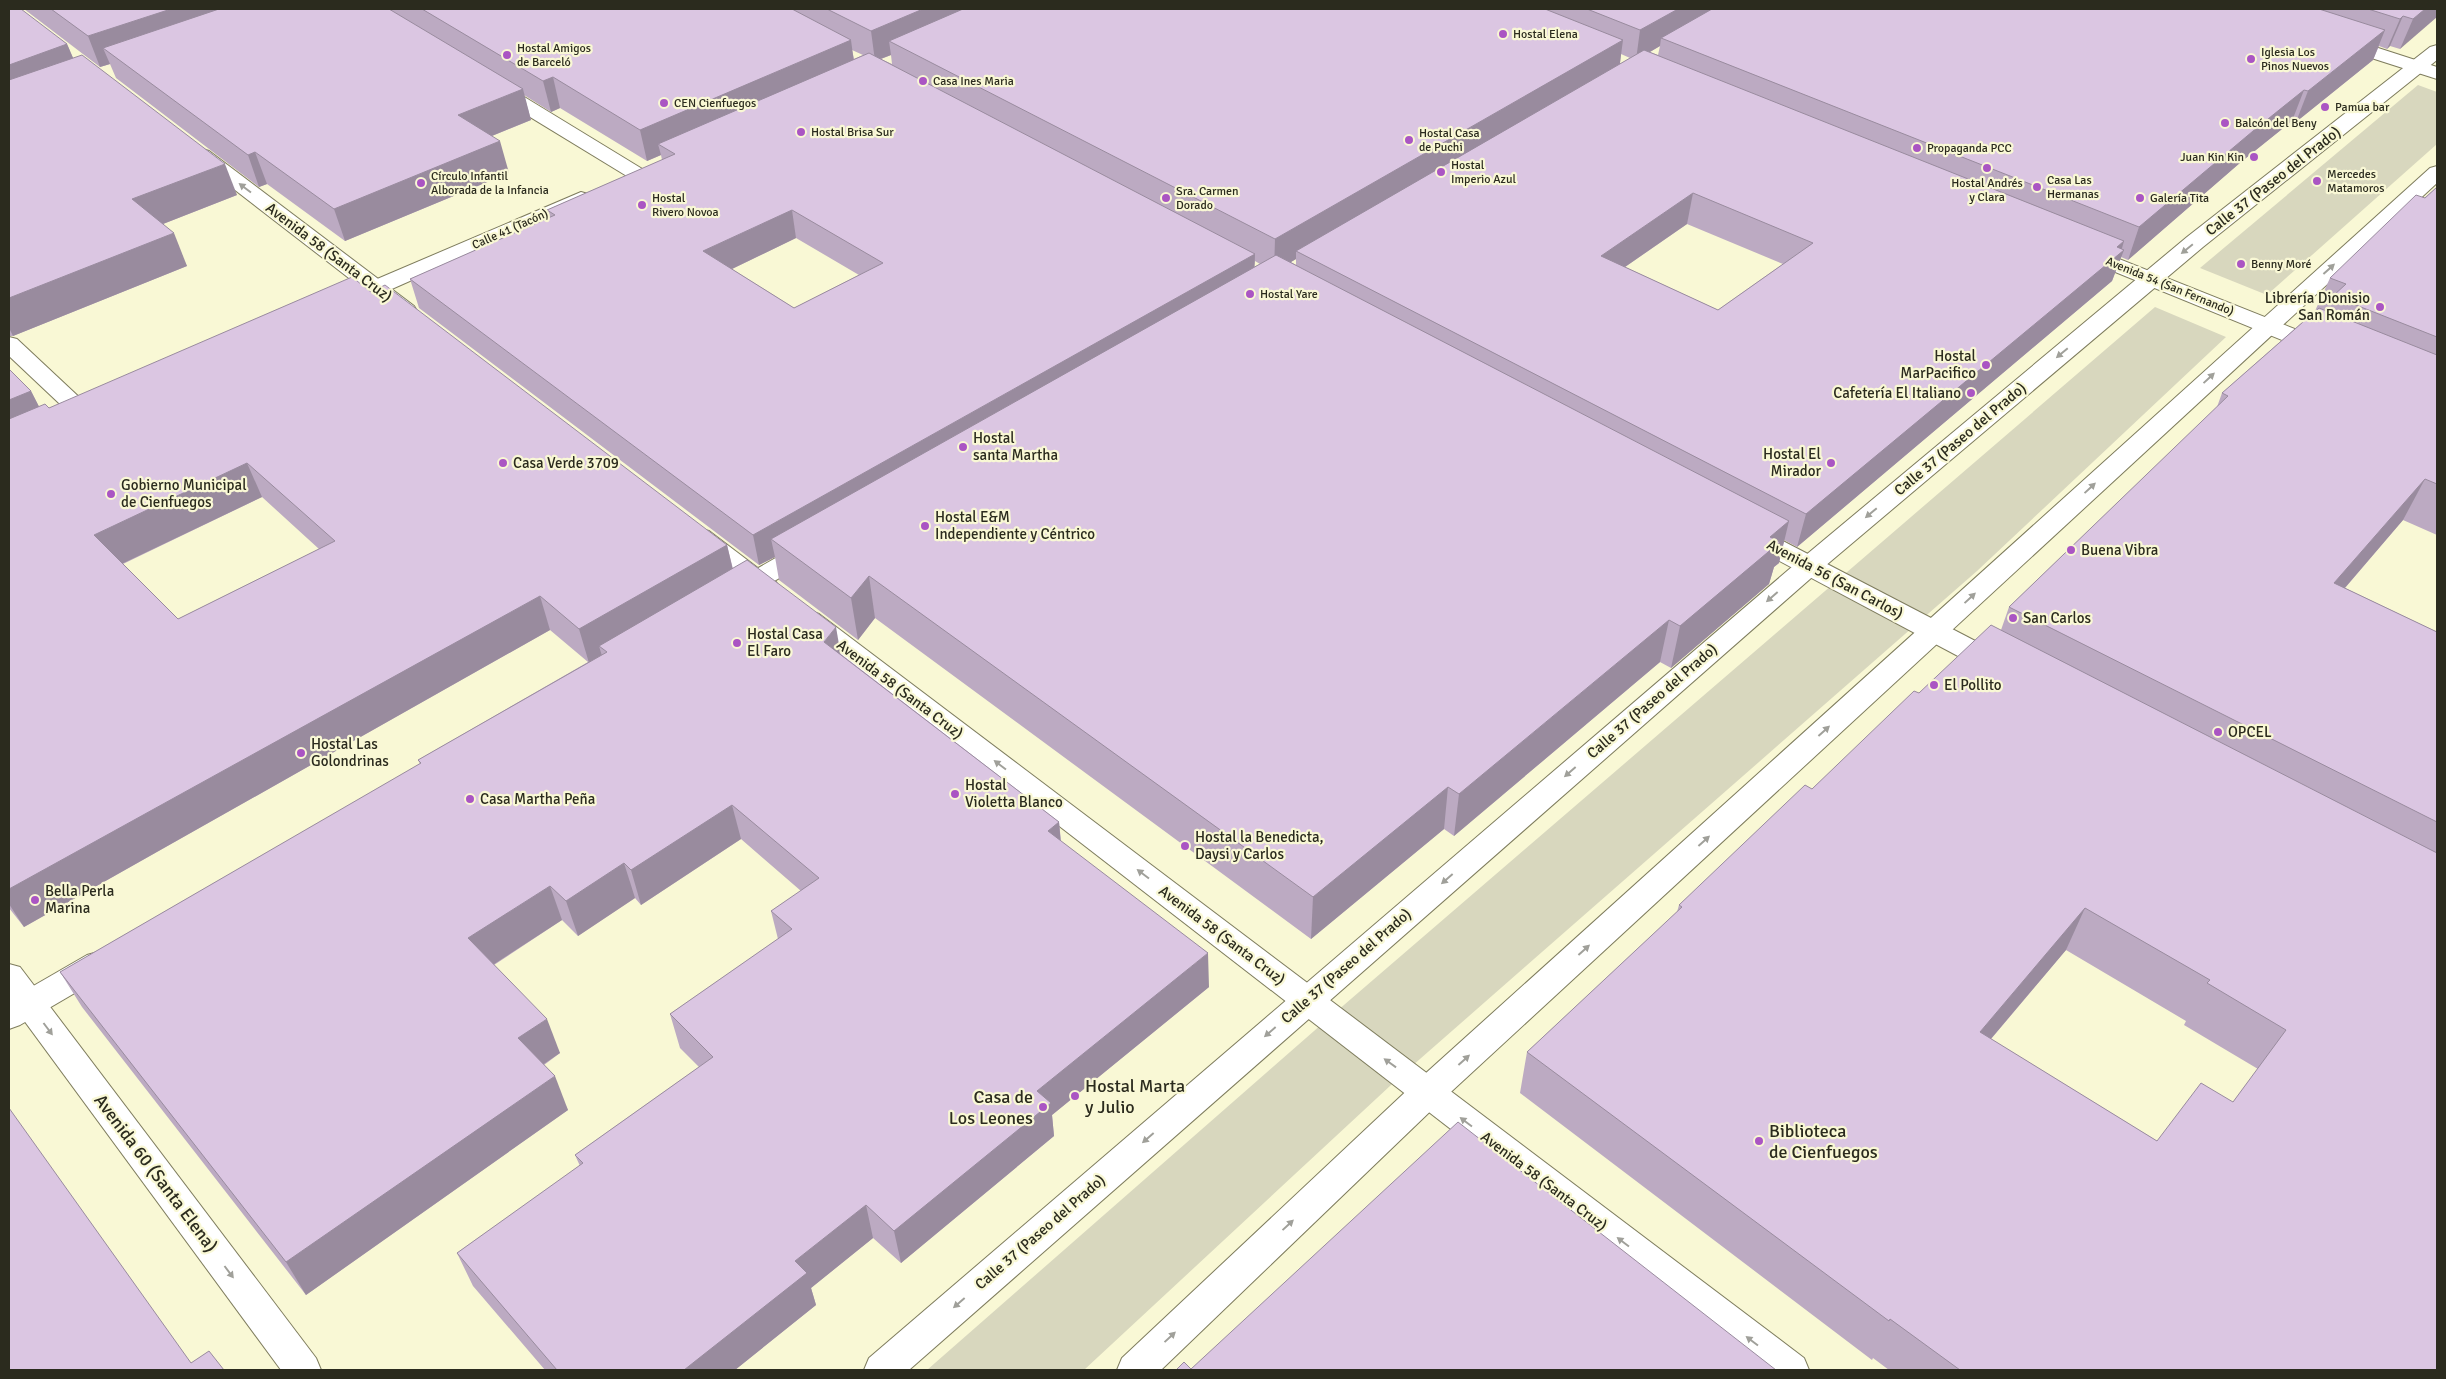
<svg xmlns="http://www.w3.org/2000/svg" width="2446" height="1379" viewBox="0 0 2446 1379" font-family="Signika,sans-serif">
<rect width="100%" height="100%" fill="#f9f8d5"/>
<g fill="#d8d7be">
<path d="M2418,85L2437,92V144L2267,295L2200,268Z"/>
<path d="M2155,307L2226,337L1977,571L1404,1073L1084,1370H927L1330,1017Z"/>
</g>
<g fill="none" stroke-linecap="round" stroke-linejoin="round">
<defs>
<g id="street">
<path d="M2341,36L2437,67V79L2334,46L2332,42L2334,38Z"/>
<path d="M496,82L503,84L644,170L647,174L644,178L637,180L630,178L489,92L486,88L489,84Z"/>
<path d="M581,192L588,194L591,198L588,202L358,304L350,306L342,304L339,299L342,294Z"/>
<path d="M2084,245L2330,343L2333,348L2330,353L2322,355L2314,353L2076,256L2073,251L2076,246Z"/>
<path d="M9,337L17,339L95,412L99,417L95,422L87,424L79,422L9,356Z"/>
<path d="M809,542L818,544L822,550L818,556L743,599L734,602L725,599L721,593L725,587L800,544Z"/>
<path d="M98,952L109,955L114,964L109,973L20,1025L9,1029V1000L87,955Z"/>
</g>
<g id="secondary">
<path d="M202,149L209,151L414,306L417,311L414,316L406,318L398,316L195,159L192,155L195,151Z"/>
<path d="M1749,526L1758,528L2008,658L2012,665L2008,672L1998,674L1988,672L1740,540L1736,534L1740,528Z"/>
<path d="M700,529L709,531L776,582L780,588L776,594L767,597L758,594L691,543L687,537L691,531Z"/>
<path d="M810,611L819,614L1804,1358L1809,1370H1762L801,626L797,620L801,614Z"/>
<path d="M9,964L20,967L316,1358L321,1370H281L9,1000Z"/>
</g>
<g id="primary">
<path d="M2437,45V60L2203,247L1818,572L909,1370H864L869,1358L1800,560L2187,237L2430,47Z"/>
<path d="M2437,166V183L1440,1102L1161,1370H1117L1122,1358L1416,1082L2430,168Z"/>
</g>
</defs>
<use href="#street" stroke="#7e7c5d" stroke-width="2"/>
<use href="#secondary" stroke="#7e7c5d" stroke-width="2"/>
<use href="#primary" stroke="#7e7c5d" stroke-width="2"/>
<use href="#street" fill="#fff" fill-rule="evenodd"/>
<use href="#secondary" fill="#fff" fill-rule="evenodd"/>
<use href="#primary" fill="#fff" fill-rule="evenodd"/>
</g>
<g fill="#bcaac2" fill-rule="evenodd">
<path d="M9,9L67,44L73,58L237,195L163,224L187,266L13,336H9Z"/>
<path d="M24,9H2437L2400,49L2390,46L2387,49L2379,46L2373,60L2296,122L2292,121L2241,162L2128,260L2121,257L2112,281L1797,547L1784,540L1779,563L1774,567L1769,584L1671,668L1660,662L1454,836L1444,829L1311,939L875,618L858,640L779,580L775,557L759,565L419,308L410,279L549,218L547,210L662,160L661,155L647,161L560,108L551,112L524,95L531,120L492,136L509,173L345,241L267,184L259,187L116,78L110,64L100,67ZM1660,46L1658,55L1650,52ZM852,50L863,55L854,59ZM1621,54L1630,58L1620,64ZM891,55L892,64L881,59ZM1687,224L1783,264L1718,310L1625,267ZM796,238L859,275L794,308L732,269ZM1296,259V265L1291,262ZM1255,261L1260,264L1254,267Z"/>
<path d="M2437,187V535L2403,520L2345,588L2437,632V1370H1889L1873,1358L1872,1360L1520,1093L1527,1052L1677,912L1679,905L1812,789L1919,693L2001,630L2009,607L2217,407L2222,393L2315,311L2330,278ZM2066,950L2186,1021L2184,1025L2258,1069L2233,1102L2157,1141L1991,1039Z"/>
<path d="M371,292L727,545L733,569L841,654L1059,822L1061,841L1209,987L1052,1115L1054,1136L901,1263L873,1238L811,1288L816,1305L735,1370H545L473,1286L457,1253L580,1166L575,1155L699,1067L680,1048L670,1014L778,939L771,911L801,891L741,839L641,905L635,898L578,936L562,920L494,965L560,1053L544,1065L568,1110L306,1295L82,1007L60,972L420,764L418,760L588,662L550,630L24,927L9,908V369L31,391L39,407L49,408ZM262,497L319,549L178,619L123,564Z"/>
</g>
<g fill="#998b9e">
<path d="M171,9H270L103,48L110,64L100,67L88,36Z"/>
<path d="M923,9H995L889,41L891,55L875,61L871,31Z"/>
<path d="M1678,9H1725L1661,38L1660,46L1636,60L1640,30Z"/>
<path d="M2425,9H2437V17L2400,49L2413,19Z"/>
<path d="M2403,16L2390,46L2387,49L2400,19Z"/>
<path d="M2385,30L2373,60L2296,122L2308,91Z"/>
<path d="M851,40L855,70L658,144L661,155L647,161L640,130Z"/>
<path d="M1623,40L1619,70L1296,251V259L1274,272L1275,239Z"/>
<path d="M67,44L80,74L9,100V65Z"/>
<path d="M553,77L560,108L551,112L543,81Z"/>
<path d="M523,89L531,120L467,146L458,115Z"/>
<path d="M2304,90L2292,121L2241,162L2128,260L2139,227L2253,131Z"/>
<path d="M500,141L509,173L345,241L334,209Z"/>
<path d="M255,152L267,184L259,187L248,155Z"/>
<path d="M225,164L237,195L145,231L132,199Z"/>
<path d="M1693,193L1687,224L1596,287L1601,256Z"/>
<path d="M792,210L796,238L709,280L703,251Z"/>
<path d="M174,233L187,266L13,336L9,328V298Z"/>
<path d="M2124,241L2121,252L2124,250L2112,281L1797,547L1806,514Z"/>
<path d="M1255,254L1254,283L771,539L775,557L759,565L753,535Z"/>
<path d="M31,391L48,424L9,441V400Z"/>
<path d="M247,463L262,497L111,569L94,535Z"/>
<path d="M2425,479L2403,520L2313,625L2334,583Z"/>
<path d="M1789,521L1779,563L1774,567L1769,584L1671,668L1680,626L1770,537Z"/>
<path d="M727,545L735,579L599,646L602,656L589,663L579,629Z"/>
<path d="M869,576L875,618L858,640L851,598Z"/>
<path d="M540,596L550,630L24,927L9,904V889Z"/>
<path d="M1669,620L1660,662L1454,836L1459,794Z"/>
<path d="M836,627L842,662L824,642Z"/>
<path d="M1448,787L1444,829L1311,939L1313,897Z"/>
<path d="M732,805L741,839L641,905L631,870Z"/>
<path d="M1059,822L1062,857L1048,831Z"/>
<path d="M624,863L635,898L578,936L566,901Z"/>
<path d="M550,886L562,920L482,972L468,938Z"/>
<path d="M2085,908L2066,950L1962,1073L1980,1032Z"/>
<path d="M1208,953L1209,987L1052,1115L1054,1136L901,1263L894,1231L1037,1091Z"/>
<path d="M547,1019L560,1053L532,1072L518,1038Z"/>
<path d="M555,1076L568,1110L306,1295L286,1262Z"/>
<path d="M866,1205L873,1238L811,1288L816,1305L735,1370H684L795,1261Z"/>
</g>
<g fill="#dbc6e2" stroke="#998b9e" fill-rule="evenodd">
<path d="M9,9H21L67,44L9,65Z"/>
<path d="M51,9H171L88,36Z"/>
<path d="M219,9H389L523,89L458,115L500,141L334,209L255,152L248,155L103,48Z"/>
<path d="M422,9H792L851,40L640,130L553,77L543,81Z"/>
<path d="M827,9H923L871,31Z"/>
<path d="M963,9H1545L1623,40L1275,239L889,41Z"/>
<path d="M1587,9H1678L1640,30Z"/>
<path d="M1712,9H2319L2385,30L2308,91L2304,90L2253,131L2139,227L1661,38Z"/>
<path d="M2368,9H2425L2413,19L2403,16L2400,19Z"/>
<path d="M1644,50L2124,241L2117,247L2124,250L1806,514L1296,251ZM1693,193L1813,243L1718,310L1601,256Z"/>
<path d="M869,53L1255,254L753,535L410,279L555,215L547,210L675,154L658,144ZM792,210L883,263L794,308L703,251Z"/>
<path d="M82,55L225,164L132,199L174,233L9,298V80Z"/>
<path d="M2437,187V337L2333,296L2346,284L2330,278L2416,195L2425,198Z"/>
<path d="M1276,255L1789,521L1770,537L1780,542L1680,626L1669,620L1459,794L1448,787L1313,897L869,576L851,598L771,539Z"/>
<path d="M352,277L371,292L385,285L727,545L579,629L540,596L9,889V419L45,404L49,408ZM247,463L335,541L178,619L94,535Z"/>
<path d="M2319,308L2437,355V484L2425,479L2334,583L2437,632V822L2009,607L2228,396L2222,393Z"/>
<path d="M9,369L31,391L9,400Z"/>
<path d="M747,560L836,627L824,642L1059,822L1048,831L1208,953L1037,1091L1051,1103L894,1231L866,1205L795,1261L807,1273L684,1370H557L457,1253L583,1163L575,1155L713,1057L670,1014L792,929L771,911L819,878L732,805L631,870L624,863L566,901L550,886L468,938L547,1019L518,1038L555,1076L286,1262L60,972L421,763L418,760L607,652L599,646Z"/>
<path d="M1991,625L2437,853V1370H1960L1890,1319L1889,1321L1527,1052L1682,907L1679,905L1805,785L1812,789L1914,691L1919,693ZM2085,908L2210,980L2207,983L2286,1030L2233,1102L2201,1083L2157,1141L1980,1032Z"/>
<path d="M9,1108L191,1363L209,1351L224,1370H9Z"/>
<path d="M1458,1122L1776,1370H1176L1184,1362L1191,1369Z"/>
</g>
<defs><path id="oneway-solid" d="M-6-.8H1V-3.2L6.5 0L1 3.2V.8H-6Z" transform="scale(1.25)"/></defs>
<g fill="#a0a09a">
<use href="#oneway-solid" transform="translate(245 188) rotate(-143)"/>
<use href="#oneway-solid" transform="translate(2187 249) rotate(141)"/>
<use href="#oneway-solid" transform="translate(2329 269) rotate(-42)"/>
<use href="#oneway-solid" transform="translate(2062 353) rotate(140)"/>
<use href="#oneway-solid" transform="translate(2209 378) rotate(-43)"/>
<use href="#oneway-solid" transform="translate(2090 488) rotate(-43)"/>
<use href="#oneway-solid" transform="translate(1871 513) rotate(140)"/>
<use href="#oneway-solid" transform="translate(1772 597) rotate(139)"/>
<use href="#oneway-solid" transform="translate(1970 598) rotate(-43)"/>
<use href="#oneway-solid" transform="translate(1824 731) rotate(-42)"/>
<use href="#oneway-solid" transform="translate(1000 765) rotate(-143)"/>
<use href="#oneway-solid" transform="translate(1570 772) rotate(139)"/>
<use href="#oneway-solid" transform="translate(1704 841) rotate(-42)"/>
<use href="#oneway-solid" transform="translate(1143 874) rotate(-143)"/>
<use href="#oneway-solid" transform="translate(1447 879) rotate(139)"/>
<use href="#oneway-solid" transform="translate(1584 950) rotate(-42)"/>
<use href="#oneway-solid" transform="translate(48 1029) rotate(53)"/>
<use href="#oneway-solid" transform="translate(1270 1032) rotate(139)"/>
<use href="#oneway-solid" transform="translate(1464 1060) rotate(-42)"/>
<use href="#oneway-solid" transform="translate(1390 1063) rotate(-144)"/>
<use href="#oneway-solid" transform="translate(1466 1122) rotate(-143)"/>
<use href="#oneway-solid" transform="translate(1148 1138) rotate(139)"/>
<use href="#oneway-solid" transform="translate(1288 1225) rotate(-43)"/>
<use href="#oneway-solid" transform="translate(1623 1242) rotate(-143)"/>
<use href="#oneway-solid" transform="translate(229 1272) rotate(53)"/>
<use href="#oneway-solid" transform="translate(959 1303) rotate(139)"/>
<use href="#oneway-solid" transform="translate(1170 1337) rotate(-43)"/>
<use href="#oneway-solid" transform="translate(1752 1341) rotate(-143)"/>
</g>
<g fill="#aa55c3" stroke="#f9f8d5" stroke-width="2">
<circle cx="1503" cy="34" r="5"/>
<circle cx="507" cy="55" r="5"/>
<circle cx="2251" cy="59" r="5"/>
<circle cx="923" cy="81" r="5"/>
<circle cx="664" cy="103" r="5"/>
<circle cx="2325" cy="107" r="5"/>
<circle cx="2225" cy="123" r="5"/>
<circle cx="801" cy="132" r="5"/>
<circle cx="1409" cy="140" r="5"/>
<circle cx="1917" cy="148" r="5"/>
<circle cx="2254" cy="157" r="5"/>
<circle cx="1987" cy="168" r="5"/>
<circle cx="1441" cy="172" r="5"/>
<circle cx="2317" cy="181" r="5"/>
<circle cx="421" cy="183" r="5"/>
<circle cx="2037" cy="187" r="5"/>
<circle cx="1166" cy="198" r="5"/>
<circle cx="2140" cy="198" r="5"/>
<circle cx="642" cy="205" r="5"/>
<circle cx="2241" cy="264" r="5"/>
<circle cx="1250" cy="294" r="5"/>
<circle cx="2380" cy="307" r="5"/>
<circle cx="1986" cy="365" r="5"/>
<circle cx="1971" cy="393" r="5"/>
<circle cx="963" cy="447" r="5"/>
<circle cx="503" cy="463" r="5"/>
<circle cx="1831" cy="463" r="5"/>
<circle cx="111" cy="494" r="5"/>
<circle cx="925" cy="526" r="5"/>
<circle cx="2071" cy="550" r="5"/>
<circle cx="2013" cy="618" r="5"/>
<circle cx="737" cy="643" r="5"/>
<circle cx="1934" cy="685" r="5"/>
<circle cx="2218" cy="732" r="5"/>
<circle cx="301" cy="753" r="5"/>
<circle cx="955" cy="794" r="5"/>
<circle cx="470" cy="799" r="5"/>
<circle cx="1185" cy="846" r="5"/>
<circle cx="35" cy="900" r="5"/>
<circle cx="1075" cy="1096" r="5"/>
<circle cx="1043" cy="1107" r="5"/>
<circle cx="1759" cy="1141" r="5"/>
</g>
<g text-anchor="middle" stroke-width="4.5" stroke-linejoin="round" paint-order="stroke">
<g font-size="12" fill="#2b2b1e" stroke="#f9f8d5" text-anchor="start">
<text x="1513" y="38">Hostal Elena</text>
<text x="517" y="52">Hostal Amigos<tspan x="517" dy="14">de Barceló</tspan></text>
<text x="2261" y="56">Iglesia Los<tspan x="2261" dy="14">Pinos Nuevos</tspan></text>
<text x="933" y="85">Casa Ines Maria</text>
<text x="674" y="107">CEN Cienfuegos</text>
<text x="2335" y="111">Pamua bar</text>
<text x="2235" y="127">Balcón del Beny</text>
<text x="811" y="136">Hostal Brisa Sur</text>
<text x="1419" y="137">Hostal Casa<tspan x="1419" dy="14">de Puchi</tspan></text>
<text x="1927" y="152">Propaganda PCC</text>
<text x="2244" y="161" text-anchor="end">Juan Kin Kin</text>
<text x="1451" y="169">Hostal<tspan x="1451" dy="14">Imperio Azul</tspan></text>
<text x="2327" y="178">Mercedes<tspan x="2327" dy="14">Matamoros</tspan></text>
<text x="431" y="180">Círculo Infantil<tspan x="431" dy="14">Alborada de la Infancia</tspan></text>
<text x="2047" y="184">Casa Las<tspan x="2047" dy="14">Hermanas</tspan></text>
<text x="1987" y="187" text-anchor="middle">Hostal Andrés<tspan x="1987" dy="14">y Clara</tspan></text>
<text x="1176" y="195">Sra. Carmen<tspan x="1176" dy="14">Dorado</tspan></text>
<text x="652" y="202">Hostal<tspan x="652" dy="14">Rivero Novoa</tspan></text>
<text x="2150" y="202">Galería Tita</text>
<text x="2251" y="268">Benny Moré</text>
<text x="1260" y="298">Hostal Yare</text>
</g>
<g font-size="12" fill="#2b2b1e" stroke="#f9f8d5">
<text transform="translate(510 229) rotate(-24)" y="4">Calle 41 (Tacón)</text>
<text transform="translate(2170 286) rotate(22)" y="4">Avenida 54 (San Fernando)</text>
</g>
<g font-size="15" fill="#2b2b1e" stroke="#f9f8d5">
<text transform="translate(2273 181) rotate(-38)" y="5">Calle 37 (Paseo del Prado)</text>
<text transform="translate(329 252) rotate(37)" y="5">Avenida 58 (Santa Cruz)</text>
<text transform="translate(1960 439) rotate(-40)" y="5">Calle 37 (Paseo del Prado)</text>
<text transform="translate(1835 579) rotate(28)" y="5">Avenida 56 (San Carlos)</text>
<text transform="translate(900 689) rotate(37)" y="5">Avenida 58 (Santa Cruz)</text>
<text transform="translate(1652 701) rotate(-41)" y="5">Calle 37 (Paseo del Prado)</text>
<text transform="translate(1222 935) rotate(37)" y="5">Avenida 58 (Santa Cruz)</text>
<text transform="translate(1346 966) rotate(-41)" y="5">Calle 37 (Paseo del Prado)</text>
<text transform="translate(1544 1181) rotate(37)" y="5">Avenida 58 (Santa Cruz)</text>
<text transform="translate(1040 1232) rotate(-41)" y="5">Calle 37 (Paseo del Prado)</text>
</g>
<g font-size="15" fill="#2b2b1e" stroke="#f9f8d5" text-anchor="start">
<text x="2370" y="303" text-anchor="end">Librería Dionisio<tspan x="2370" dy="17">San Román</tspan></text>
<text x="1976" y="361" text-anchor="end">Hostal<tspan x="1976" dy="17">MarPacifico</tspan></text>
<text x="1961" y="398" text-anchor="end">Cafetería El Italiano</text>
<text x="973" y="443">Hostal<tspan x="973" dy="17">santa Martha</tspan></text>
<text x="1821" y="459" text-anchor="end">Hostal El<tspan x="1821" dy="17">Mirador</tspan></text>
<text x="513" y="468">Casa Verde 3709</text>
<text x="121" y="490">Gobierno Municipal<tspan x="121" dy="17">de Cienfuegos</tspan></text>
<text x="935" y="522">Hostal E&amp;M<tspan x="935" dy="17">Independiente y Céntrico</tspan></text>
<text x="2081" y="555">Buena Vibra</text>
<text x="2023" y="623">San Carlos</text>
<text x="747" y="639">Hostal Casa<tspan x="747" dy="17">El Faro</tspan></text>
<text x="1944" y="690">El Pollito</text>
<text x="2228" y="737">OPCEL</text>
<text x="311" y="749">Hostal Las<tspan x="311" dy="17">Golondrinas</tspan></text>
<text x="965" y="790">Hostal<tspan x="965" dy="17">Violetta Blanco</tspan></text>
<text x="480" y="804">Casa Martha Peña</text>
<text x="1195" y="842">Hostal la Benedicta,<tspan x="1195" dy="17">Daysi y Carlos</tspan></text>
<text x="45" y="896">Bella Perla<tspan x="45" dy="17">Marina</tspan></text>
</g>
<g font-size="18" fill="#2b2b1e" stroke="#f9f8d5" text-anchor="start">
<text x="1085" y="1092">Hostal Marta<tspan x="1085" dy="21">y Julio</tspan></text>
<text x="1033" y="1103" text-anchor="end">Casa de<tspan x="1033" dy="21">Los Leones</tspan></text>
<text x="1769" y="1137">Biblioteca<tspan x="1769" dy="21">de Cienfuegos</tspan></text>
</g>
<g font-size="18" fill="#2b2b1e" stroke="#f9f8d5">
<text transform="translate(156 1173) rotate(53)" y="6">Avenida 60 (Santa Elena)</text>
</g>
</g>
<rect width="2446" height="1379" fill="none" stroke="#2b2b1e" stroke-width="20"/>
</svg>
